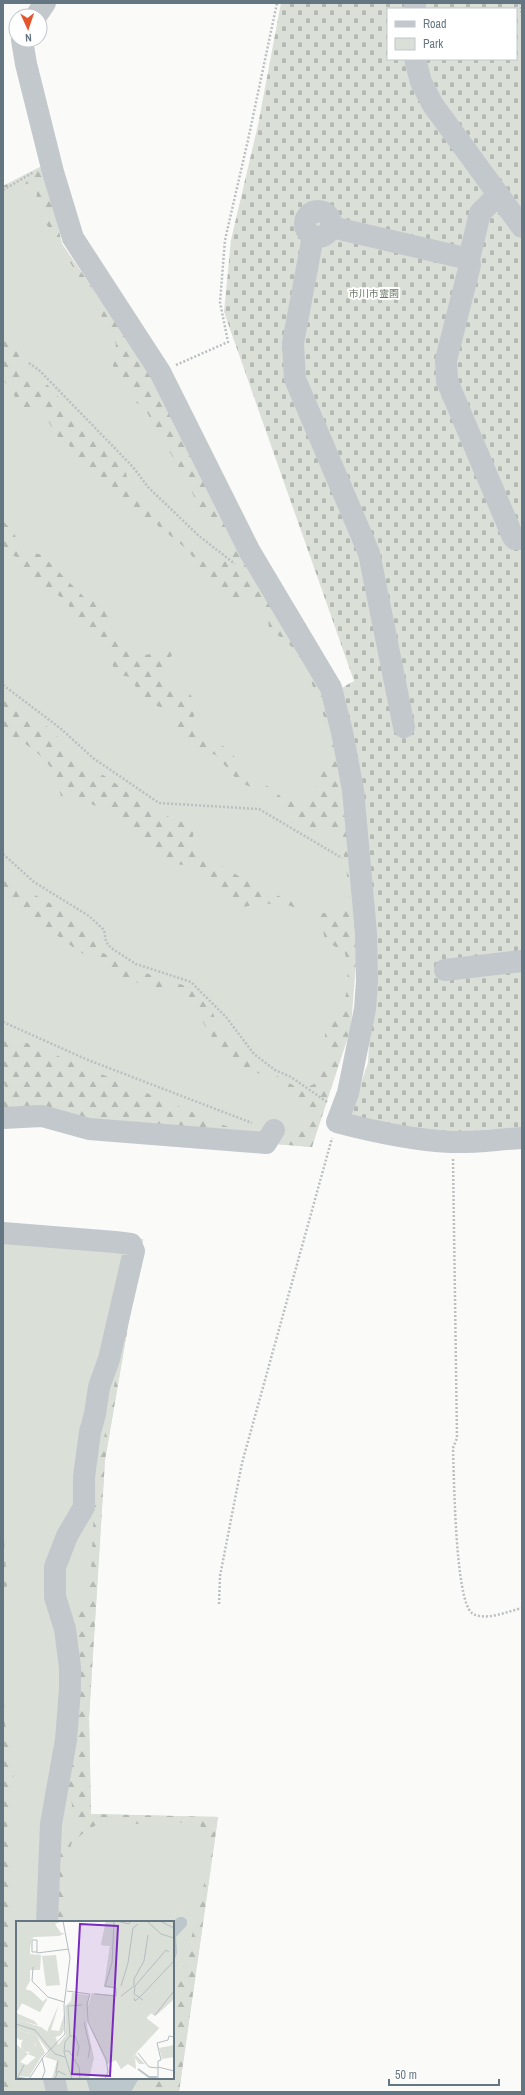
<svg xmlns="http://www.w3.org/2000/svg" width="525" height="2095" viewBox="0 0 525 2095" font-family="'Archivo Narrow','Noto Sans JP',sans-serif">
<defs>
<pattern id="forest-firs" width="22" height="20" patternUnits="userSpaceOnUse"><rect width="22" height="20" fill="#dadfd7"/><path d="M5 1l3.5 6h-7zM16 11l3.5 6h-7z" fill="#b4b9b4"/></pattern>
<pattern id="cemetery-stones" width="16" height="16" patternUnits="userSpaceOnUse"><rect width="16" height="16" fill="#dadfd7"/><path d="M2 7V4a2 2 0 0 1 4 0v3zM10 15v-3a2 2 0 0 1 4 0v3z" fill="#b4b9b4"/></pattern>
</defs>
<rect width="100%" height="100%" fill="#fafaf8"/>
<g fill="#dadfd7" fill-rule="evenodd">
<path d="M44,165L62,244L156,380L325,689L357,949L312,1147L3,1122V186Z"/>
<path d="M3,1227L143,1239L105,1460L89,1718L91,1814L218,1817L179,2092H3ZM17,1922H173V2078H17Z"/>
</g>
<g fill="url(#forest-firs)">
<path d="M44,165L62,244L156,380L325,689L341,759L357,949L351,1028L312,1147L3,1122V1095L5,1087L3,1079V1033L240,1132L283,1137L300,1132L313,1113L291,1088L233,1062L212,1037L185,993C174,991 162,990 151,987C101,974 42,925 3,891V866L13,883L68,913L92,930L97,950L142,972L192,988L213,1013L219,1031L235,1045L259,1065L301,1090L314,1084L329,1055L325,1038V1025C350,1012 350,977 345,953L325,940L321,921C287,898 272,903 233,908L201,867L175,864L117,816L83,800L61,796C59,790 57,782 55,775C47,757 21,738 3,733V694L49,728L66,745L79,761L108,778L152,810L187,824L194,829L192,843L223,867L263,890L323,913H341L350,894L340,832L322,824L313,832L291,822L277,803L256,789L239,782L216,755L192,747L179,733L171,710C145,703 142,701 131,677L118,675L110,661L107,643C85,636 72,624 68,601L46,589L32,584L17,557L3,552V521L13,531L21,549L42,555L84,597L117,609L111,622L114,636L130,649L145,655L169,650L172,655C165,665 164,672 168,684L179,689L186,687C194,700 198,707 192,722L198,734L229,749L249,777L273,789L282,798L293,801L311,795L316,786L317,776C324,771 329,767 330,757C334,732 307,664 290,645C284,639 275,634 269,628L267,611L251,594L234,601L219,597L199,572L193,557L183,546L157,525L127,507L110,483L96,479L85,470L69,445L58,437L43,413L18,405L11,387L3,381V339H8L24,351L19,367L28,382L44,381L126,473L130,493L172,527L179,537L189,543L203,562L212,566L226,561L231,547L226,534L203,516L187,481L168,449L167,437L157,430L144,407L130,399L125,379L113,366L116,344L94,301L35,206L37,193L34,182L18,186L3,195V186Z"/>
<path d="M3,1227L143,1239L105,1460L89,1718L91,1814L218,1817L179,2092H152L155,2078H173V1990L183,1969L199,1909L206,1874L208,1842L200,1825L151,1819L142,1825C107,1816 100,1820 72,1842C67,1858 59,1891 68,1907C72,1913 78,1915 79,1922H53L55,1880L61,1850L74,1833L75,1822L66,1771L75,1619L86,1594L91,1570L94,1510L99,1464L116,1376L119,1328L137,1251Z"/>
<path d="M3,1525L7,1584L3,1610Z"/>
<path d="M3,1679L5,1723L14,1772L7,1830L12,1895L8,1947V2017L14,2089L17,2092H3Z"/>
</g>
<path fill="url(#cemetery-stones)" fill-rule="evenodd" d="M281,3H522V1127L443,1133L349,1118L368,1063L373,971L338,690L354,681L224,312L231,240L258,125ZM388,9H516V59H388Z"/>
<g fill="#bbc7cb">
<path d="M179,1917H183L187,1920V1925L176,1937L177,1953L173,1964L172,1922Z"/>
<path d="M86,2078H139L131,2092H90Z"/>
</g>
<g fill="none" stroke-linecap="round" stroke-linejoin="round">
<g stroke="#bbbfc2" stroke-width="2.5" stroke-dasharray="2 2" stroke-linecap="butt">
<path d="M520,3L522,16"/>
<path d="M3,190L34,172"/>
<path d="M29,363L40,371L133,467L148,487L199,536L235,564"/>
<path d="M176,365L228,342L220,302L225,240L248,140L277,3"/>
<path d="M3,685L60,728L93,758L159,803L259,809L342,858"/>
<path d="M3,854L34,882L89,916L104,930L106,942L111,948L136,964L191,982L226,1017L254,1054L275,1070L291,1077L327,1102"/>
<path d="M3,1022L88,1060L252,1123"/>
<path d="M453,1159L457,1438L453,1448C454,1474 455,1601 472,1613C484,1622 509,1611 522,1608"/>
<path d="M219,1604L220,1576L242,1463L332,1138"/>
</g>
<g stroke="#c3c8cc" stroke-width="22">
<path d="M415,9V3"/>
<path d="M36,16L45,3"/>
<path d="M22,40L26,64L53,172L73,238L160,372L250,552L331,688L342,732L353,790L366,933L367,981L365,1009L348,1093L337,1122C375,1132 412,1140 451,1142C475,1143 499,1139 522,1138"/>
<path d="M415,59L421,82L433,105L522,227"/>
<circle cx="318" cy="224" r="13"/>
<path d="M331,227L469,259L480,213L498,195"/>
<path d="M313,236L293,343L295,379L369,553L404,727"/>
<path d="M469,259L470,265L446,360L447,381L513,537L515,539H522"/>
<path d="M445,970L522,961"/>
<path d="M3,1118L42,1116L89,1129L266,1143L274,1130"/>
<path d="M3,1233L115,1242L131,1244L134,1251L109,1359L99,1387L95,1414L90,1432L84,1477V1507L67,1536L55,1567V1597L65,1629L70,1667V1689L66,1740L51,1824L47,1922"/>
<path d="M54,2078L57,2092"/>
</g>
</g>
<g text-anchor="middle" stroke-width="4" stroke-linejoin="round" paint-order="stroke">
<g font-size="10" fill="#687a64" stroke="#fff">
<text x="374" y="297">市川市霊園</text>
</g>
</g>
<g transform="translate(16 1921)">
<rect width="158" height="158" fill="#fafaf8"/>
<path d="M90,0H158V78L139,95L135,92L130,97L143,107L105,148L100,139L91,143L72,99V86L76,72L98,75L99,67L88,66L94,25L85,24ZM40,34L44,64L30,65L26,35ZM5 124a7 7 0 1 1 14 0a7 7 0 1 1-14 0ZM158,124V136L146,138L143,127Z" fill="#dadfd7"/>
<path d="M15,0H46L39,3L45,12H49L43,15L18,16L14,20V60L9,69L15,70L27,81L31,76L24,91L6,82L0,92L18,100L22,104L0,98V81L10,10ZM90,0H92L86,22L92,24L96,22L99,0H118L112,43L101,69L103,74H111L113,67L111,62L117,52L122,31L123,0H125L126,7L137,12L141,18L151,24H158V34L154,41L129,69L126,71L132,57L150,43L157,29H148L112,72L116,76L125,74L118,77L119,84L123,79L129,78L158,48V52L140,69L129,78L124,81L123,91H130V87L132,90H136L158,64L138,93L158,78L139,95L135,92L130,97L143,107L120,132L115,138L121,132L120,134L129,143H123L119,137L120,148L112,143L105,148L100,139L91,143L73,104L72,86L76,72L99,74V67L88,66L94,25L85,24ZM100,5V62L99,67L89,65ZM103,5L110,6L112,10L108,49L102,66ZM128,10L130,13L135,12L132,22L134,27L132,36L128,48L116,64L127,17L124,11ZM136,14L139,15L140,28L143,31L138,40L133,39ZM78,73L108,86L117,95H119L109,86L100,82L98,77L103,75L109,76L130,98V102L127,103L120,97L127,106L122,112L118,113L113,106L119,115L117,118L106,110L116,120L114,124H110L108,123L107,120L104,117L110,128L108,131H104L98,117L73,94L74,88L98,106L105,109L81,89L74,88L73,84L75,76L101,97L109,102V99L84,83L76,74ZM76,97L97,119L106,138H103L96,128L78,111L73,103ZM135,101L141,106L140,109L132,113L105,147L103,143L120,115ZM81,114L97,132L100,139L92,142ZM43,83L35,109L43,110L48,94V109L45,114L37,117L31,112L32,108ZM0,111L15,115L28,133L24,138L12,133L20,124L18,120L13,116L4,119L0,116Z" fill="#dadfd7" fill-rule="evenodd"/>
<path d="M56,72L73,74L71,105L78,137L73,158H36L41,140L29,136L33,131L21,115L0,108V98L25,106L40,117L42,124L50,114L49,85L55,80Z" fill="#dadfd7"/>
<path d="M3,0H17L12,10L16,16L13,33L25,34L24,49H14V60L9,68L15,70L27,81L32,77L24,91L6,82L0,92L18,100L22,104L0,98V3ZM0,108L21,115L29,132L27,134L25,132L16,118L7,119L0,116ZM1,124L12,133L4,141L11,144L20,136L24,138L13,156L0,155Z" fill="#dadfd7"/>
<path fill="none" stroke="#bbc7cb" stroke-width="2" d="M122,148L133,156H141"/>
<path fill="none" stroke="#b5bdc2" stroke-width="1" d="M101,0L113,3L115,0M131,0L145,13L158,17M144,0L158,7M21,31H16V19H21V32L53,28M17,46L16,60L32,76L48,81M105,65L112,42L117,7L122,3M51,70L74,73L71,83L72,101L90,138L92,151L89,158M79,73L100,75V67L89,65L96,42L98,0M105,75L118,65V58L128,40L132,14M118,77L119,80L125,75L158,40M127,79L118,73L119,65L150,29L153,31M139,94L158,70M68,101L74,127L72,137M0,103L19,109L39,133L49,136M54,115H59L63,126L61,135M48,130H53L63,146L64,158M122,132L133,146L142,147M142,146L158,150M40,152L42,140M0,156L14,158M2,156L8,144M13,158L28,135L49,113L48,84L54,37L47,0M26,158L29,150L26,137M39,158L42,150L50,154M56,158L48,131L49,121L54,115L52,85L66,84M145,158L142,157V140L145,139L141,122L152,119L153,115L158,116"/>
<path fill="#7b2cbf" fill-opacity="0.15" stroke="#7b2cbf" stroke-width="2" d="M64,3L102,5L94,155L56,153Z"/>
<rect width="158" height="158" fill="none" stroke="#657683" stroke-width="2"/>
</g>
<rect width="525" height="2095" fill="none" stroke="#657683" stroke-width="8"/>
<rect x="387" y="8" width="130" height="52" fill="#ffffff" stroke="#c1c8cd"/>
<rect x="395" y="21" width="20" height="6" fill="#c3c8cc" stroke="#c1c8cd"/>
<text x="423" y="28" font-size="12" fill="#657683">Road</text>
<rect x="395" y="38" width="20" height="12" fill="#dadfd7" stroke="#c1c8cd"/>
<text x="423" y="48" font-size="12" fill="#657683">Park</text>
<g transform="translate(28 28) rotate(177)"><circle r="19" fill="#ffffff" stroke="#c1c8cd"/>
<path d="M0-3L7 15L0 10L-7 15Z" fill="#e4572e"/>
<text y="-6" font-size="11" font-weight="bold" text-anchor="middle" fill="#657683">N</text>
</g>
<path d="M389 2079v6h110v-6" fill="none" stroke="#657683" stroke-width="2"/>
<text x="395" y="2079" font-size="12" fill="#657683" stroke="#ffffff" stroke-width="3" paint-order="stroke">50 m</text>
</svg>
